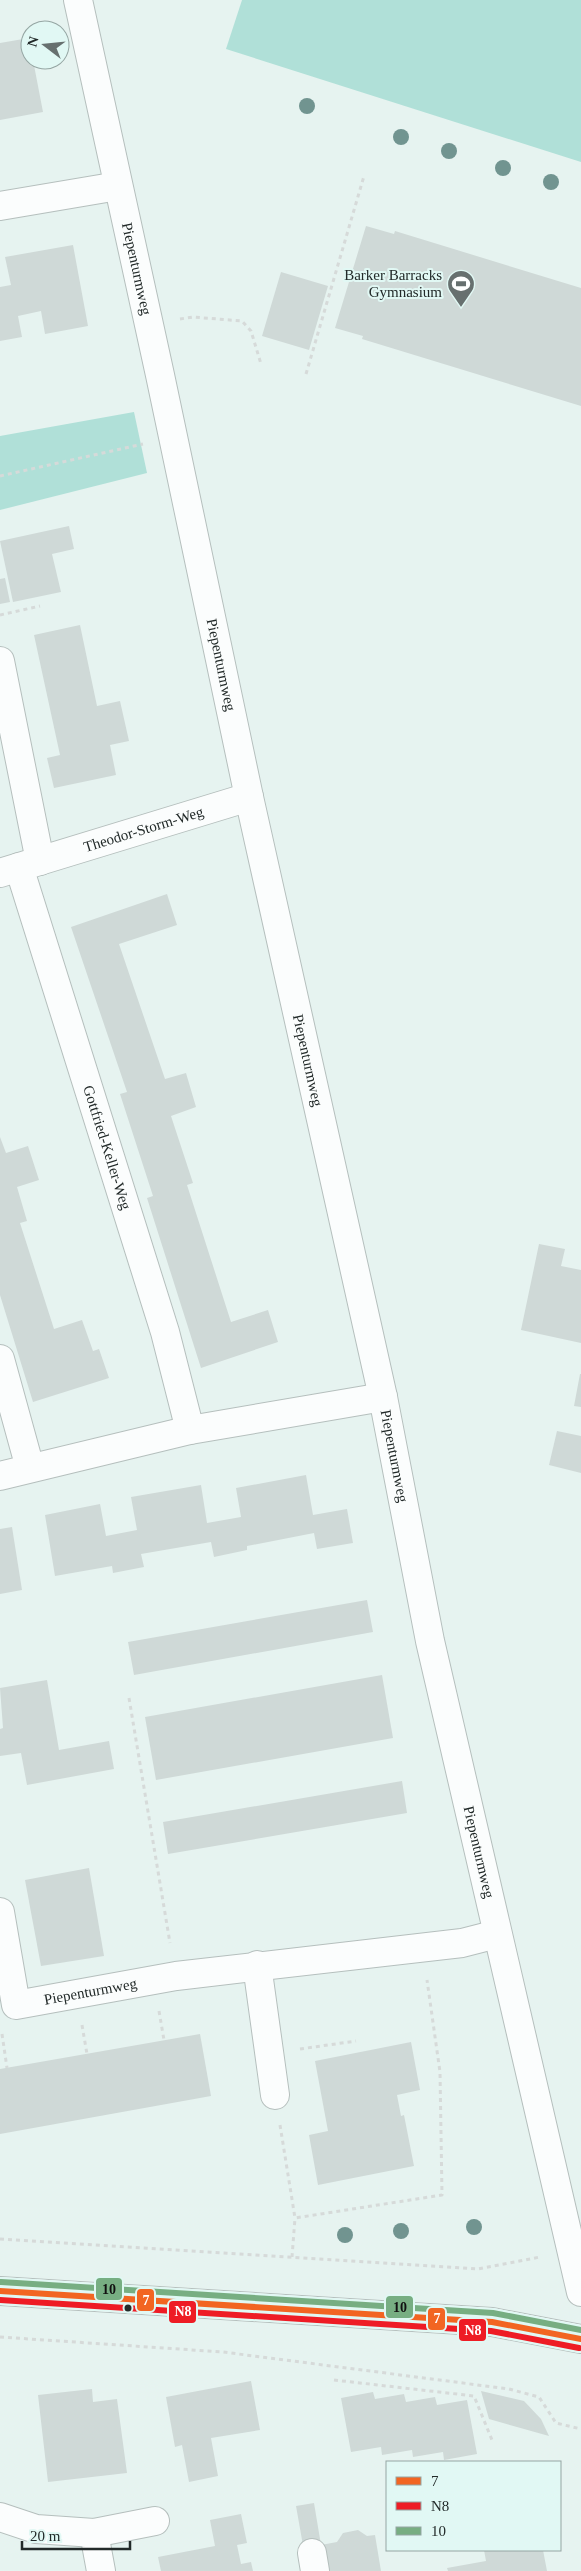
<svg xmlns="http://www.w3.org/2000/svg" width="581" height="2571" viewBox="0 0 581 2571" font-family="'Times New Roman',serif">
<rect width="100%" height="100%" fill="#e6f3f0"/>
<g fill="#b0e0d8">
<path d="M242,0H581V162L226,49Z"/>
<path d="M134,412L147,473L0,510V436Z"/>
</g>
<g fill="#cfd9d7">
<path d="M29,38L30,60H33L43,112L0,120V43Z"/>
<path d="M366,226L394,234L395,231L581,288V406L362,339L363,336L335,328Z"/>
<path d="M73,245L88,326L45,334L41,311L18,316L22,337L0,341V287L11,285L5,257Z"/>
<path d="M281,272L328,286L309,350L262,336Z"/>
<path d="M69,526L74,549L52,554L61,592L13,602L0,541Z"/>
<path d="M5,578L10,602L0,604V579Z"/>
<path d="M80,625L97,706L120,701L129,741L110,745L116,775L54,788L47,758L60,755L34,635Z"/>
<path d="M167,894L177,925L119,944L165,1079L186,1073L196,1107L171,1116L193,1183L187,1185L231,1322L268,1310L278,1342L201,1368L147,1198L153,1196L120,1094L127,1092L71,927Z"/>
<path d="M0,1137L6,1153L28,1146L39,1180L17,1187L27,1221L20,1223L54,1329L82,1320L93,1351L99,1349L109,1378L33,1402L0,1295Z"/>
<path d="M539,1244L565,1249L561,1266L581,1270V1343L521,1330Z"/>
<path d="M580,1374H581V1407L574,1406Z"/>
<path d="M557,1431L581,1436V1473L549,1465Z"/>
<path d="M306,1475L313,1515L347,1509L353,1543L317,1549L314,1533L247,1546V1550L214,1557L211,1542L141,1554L144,1567L113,1573L112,1566L55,1576L45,1515L100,1504L106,1536L137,1530L131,1497L201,1485L207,1523L241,1517L236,1488Z"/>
<path d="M12,1527L22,1590L0,1594V1529Z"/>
<path d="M367,1600L373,1632L134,1675L128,1642Z"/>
<path d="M382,1675L393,1738L156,1780L145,1717Z"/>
<path d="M47,1680L59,1750L109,1741L114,1769L27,1785L21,1753L0,1756V1729L3,1728L0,1688Z"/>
<path d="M402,1781L407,1813L168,1854L163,1822Z"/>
<path d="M89,1868L104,1956L41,1966L25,1880Z"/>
<path d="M200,2034L211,2096L0,2134V2069Z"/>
<path d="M411,2042L420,2090L397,2095L401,2116L404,2115L414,2166L318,2185L309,2135L328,2131L315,2061Z"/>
<path d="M251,2381L260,2430L211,2438L218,2476L189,2482L182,2445L175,2447L166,2397Z"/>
<path d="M92,2389L93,2402L117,2399L127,2473L48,2482L38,2395Z"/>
<path d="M481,2391L524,2401L541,2419L549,2436L489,2419Z"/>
<path d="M373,2392L375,2399L404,2394L406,2402L435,2397L437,2405L467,2400L477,2454L444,2460L443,2452L413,2457L412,2450L382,2455L381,2447L351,2452L341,2398Z"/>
<path d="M314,2503L321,2545L337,2542L343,2533L358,2530L367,2536L375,2535L381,2571H326L304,2551L296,2506Z"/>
<path d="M241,2514L247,2543L237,2545L241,2564L251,2562L253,2571H161L158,2557L215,2546L210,2520Z"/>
<path d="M484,2550H543L547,2571H448L447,2568L486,2561Z"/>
</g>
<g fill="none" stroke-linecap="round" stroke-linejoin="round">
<defs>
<g id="minor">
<path id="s1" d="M78,0L160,375L249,797L383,1397L430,1641L581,2292"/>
<path d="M0,206L118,186"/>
<path d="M0,661L40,861"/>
<path id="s2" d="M19,867L165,1332L190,1430"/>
<path id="s3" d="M0,873L249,797"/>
<path d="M0,1359L30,1468"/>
<path d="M0,1476L190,1430L383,1397"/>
<path id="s4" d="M0,1912L16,2005L176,1976L462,1943L497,1934"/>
<path d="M257,1965L275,2095"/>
<path d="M0,2517L36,2529L94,2533L101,2571"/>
<path d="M94,2533L155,2521"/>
<path d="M312,2553L315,2571"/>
</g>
<path id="major" d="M0,2291L492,2322L581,2339"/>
</defs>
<use href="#minor" stroke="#b5bfbd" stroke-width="30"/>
<use href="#major" stroke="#b5bfbd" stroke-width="30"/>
<g stroke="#d6dad9" stroke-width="3" stroke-dasharray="4 4" stroke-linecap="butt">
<path d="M180,319L193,317L242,321L251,331L261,364"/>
<path d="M306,374L364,176"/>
<path d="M0,476L143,444"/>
<path d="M0,615L40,606"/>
<path d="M129,1698L170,1943"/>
<path d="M159,2011L164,2040"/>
<path d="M82,2025L87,2054"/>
<path d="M2,2034L7,2068"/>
<path d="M300,2049L356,2041"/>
<path d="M280,2125L295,2218L442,2195L440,2072L427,1980"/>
<path d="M0,2239L478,2269L540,2257"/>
<path d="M292,2257L295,2218"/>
<path d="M0,2337L223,2352L509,2389L539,2397L556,2423L581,2429"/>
<path d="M334,2380L474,2396L492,2440"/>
</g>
<use href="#minor" stroke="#fbfdfd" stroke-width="28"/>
<use href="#major" stroke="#fbfdfd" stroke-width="28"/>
<defs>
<path id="bus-1" d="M0,2291L492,2322L581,2339"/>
<path id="bus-2" d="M0,2300L491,2331L579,2348"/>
<path id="bus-3" d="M1,2282L493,2313L581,2330"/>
</defs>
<use href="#bus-1" stroke="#e1f8f4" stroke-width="10"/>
<use href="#bus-2" stroke="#e1f8f4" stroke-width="10"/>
<use href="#bus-3" stroke="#e1f8f4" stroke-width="10"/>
<use href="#bus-1" stroke="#f26522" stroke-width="6"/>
<use href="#bus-2" stroke="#ee1c25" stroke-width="6"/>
<use href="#bus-3" stroke="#77ae82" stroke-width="6"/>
</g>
<g fill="#719490">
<circle cx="307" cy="106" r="8"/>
<circle cx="401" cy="137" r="8"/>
<circle cx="449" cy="151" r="8"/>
<circle cx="503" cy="168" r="8"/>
<circle cx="551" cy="182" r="8"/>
<circle cx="474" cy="2227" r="8"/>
<circle cx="401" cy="2231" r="8"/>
<circle cx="345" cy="2235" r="8"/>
</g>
<defs>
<symbol id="stadium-pin" viewBox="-11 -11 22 30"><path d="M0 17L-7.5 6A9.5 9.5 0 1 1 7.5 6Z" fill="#67706f" stroke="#e1f8f4"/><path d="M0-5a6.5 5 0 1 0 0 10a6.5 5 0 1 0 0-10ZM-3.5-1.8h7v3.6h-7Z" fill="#fff"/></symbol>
</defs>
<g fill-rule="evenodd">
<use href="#stadium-pin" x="445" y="268" width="32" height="43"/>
</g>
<circle fill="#222a29" stroke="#e1f8f4" stroke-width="2" cx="128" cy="2308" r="4.5"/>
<g text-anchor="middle" stroke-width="4" stroke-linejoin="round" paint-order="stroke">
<g font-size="15" fill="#222a29" stroke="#e1f8f4">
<text dy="5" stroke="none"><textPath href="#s1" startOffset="275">Piepenturmweg</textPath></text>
<text dy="5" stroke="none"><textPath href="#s1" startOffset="680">Piepenturmweg</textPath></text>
<text dy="5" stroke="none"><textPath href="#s3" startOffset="150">Theodor-Storm-Weg</textPath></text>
<text dy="5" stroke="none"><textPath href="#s1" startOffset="1085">Piepenturmweg</textPath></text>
<text dy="5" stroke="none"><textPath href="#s2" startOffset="294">Gottfried-Keller-Weg</textPath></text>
<text dy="5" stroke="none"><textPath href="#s1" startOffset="1490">Piepenturmweg</textPath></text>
<text dy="5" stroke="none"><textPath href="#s1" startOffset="1895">Piepenturmweg</textPath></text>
<text dy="5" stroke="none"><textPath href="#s4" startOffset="170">Piepenturmweg</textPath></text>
</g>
<g font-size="15" fill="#222a29" stroke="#e1f8f4" text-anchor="end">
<text x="442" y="280">Barker Barracks<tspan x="442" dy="17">Gymnasium</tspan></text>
</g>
</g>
<g stroke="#e1f8f4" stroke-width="2">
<rect x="95" y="2277" width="28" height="24" rx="5" fill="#77ae82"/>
<rect x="136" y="2288" width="19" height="24" rx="5" fill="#f26522"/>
<rect x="385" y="2295" width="29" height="24" rx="5" fill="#77ae82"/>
<rect x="168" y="2300" width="29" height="24" rx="5" fill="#ee1c25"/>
<rect x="427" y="2307" width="19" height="24" rx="5" fill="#f26522"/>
<rect x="458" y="2318" width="29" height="24" rx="5" fill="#ee1c25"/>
</g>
<g font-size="14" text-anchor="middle" font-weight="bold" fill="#fff">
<text x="146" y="2305">7</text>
<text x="183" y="2316">N8</text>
<text x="437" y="2323">7</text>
<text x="473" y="2335">N8</text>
</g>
<g font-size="14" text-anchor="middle" font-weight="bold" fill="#111">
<text x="109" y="2294">10</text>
<text x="400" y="2312">10</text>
</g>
<rect x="386" y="2461" width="175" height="90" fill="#e1f8f4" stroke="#95a6a3"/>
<rect x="396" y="2477" width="25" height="8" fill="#f26522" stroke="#95a6a3"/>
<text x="431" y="2486" font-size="15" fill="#222a29">7</text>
<rect x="396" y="2502" width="25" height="8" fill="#ee1c25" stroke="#95a6a3"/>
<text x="431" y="2511" font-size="15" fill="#222a29">N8</text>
<rect x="396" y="2527" width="25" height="8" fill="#77ae82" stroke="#95a6a3"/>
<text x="431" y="2536" font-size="15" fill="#222a29">10</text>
<g transform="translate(45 45) rotate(286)"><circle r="24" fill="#e1f8f4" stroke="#95a6a3"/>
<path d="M0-4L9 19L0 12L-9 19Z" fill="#67706f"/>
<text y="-8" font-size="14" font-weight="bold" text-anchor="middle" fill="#222a29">N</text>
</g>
<path d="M22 2541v8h108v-8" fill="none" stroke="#222a29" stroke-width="2.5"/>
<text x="30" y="2541" font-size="15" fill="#222a29" stroke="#e1f8f4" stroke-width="4" paint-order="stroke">20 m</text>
</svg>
